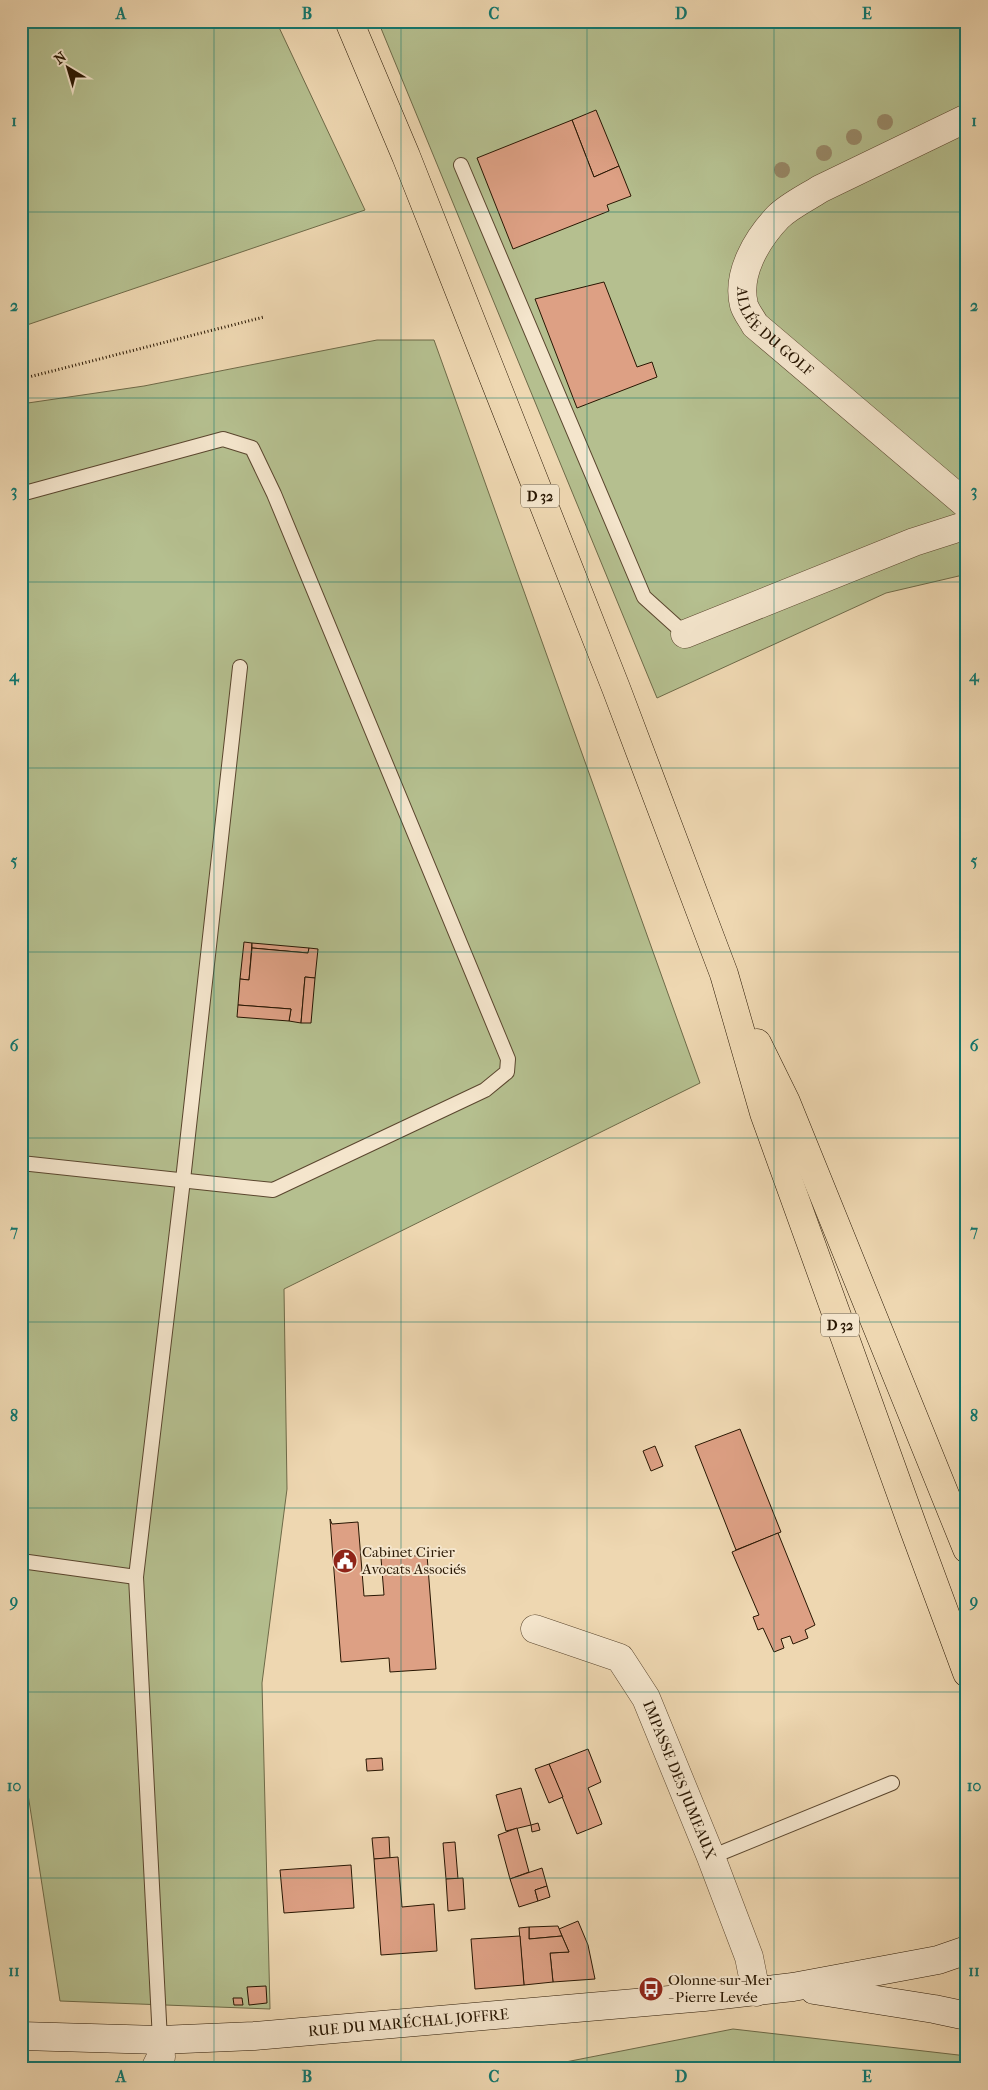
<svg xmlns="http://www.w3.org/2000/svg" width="988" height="2090" viewBox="0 0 988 2090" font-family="'IM FELL French Canon',serif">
<rect width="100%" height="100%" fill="#eed7b1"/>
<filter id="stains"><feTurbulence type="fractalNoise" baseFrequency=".004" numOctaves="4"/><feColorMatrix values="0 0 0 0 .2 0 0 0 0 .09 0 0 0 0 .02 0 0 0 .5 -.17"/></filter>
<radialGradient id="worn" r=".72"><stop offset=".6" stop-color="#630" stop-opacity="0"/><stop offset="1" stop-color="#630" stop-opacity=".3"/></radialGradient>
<g fill="#b5bf8f" stroke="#6e6a48">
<path d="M21,21H276L365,210L21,327Z"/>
<path d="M378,21H967V577L963,575L886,593L657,698Z"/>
<path d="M377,340H434L700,1083L284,1289L287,1489L262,1683L270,2009L60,2001L21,1749V404L144,386Z"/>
<path d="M733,2029L967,2056V2069H530Z"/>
</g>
<g fill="#dda084" stroke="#281602">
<path d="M596,110L619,166L594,177L572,120Z"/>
<path d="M572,120L594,177L619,166L631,196L607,205L609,211L513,249L477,158Z"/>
<path d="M604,282L637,367L652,362L657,377L577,408L535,299Z"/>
<path d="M244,942L252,943L249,980L240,979Z"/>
<path d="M252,943L309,948L308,953L252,948Z"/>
<path d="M252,948L308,953L309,948L318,949L315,978L305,977L301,1023L289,1021L291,1009L238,1005L240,979L249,980Z"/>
<path d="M305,977L315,978L311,1023H301Z"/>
<path d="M238,1005L291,1009L289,1021L237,1017Z"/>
<path d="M740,1429L781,1532L736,1550L695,1446Z"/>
<path d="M655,1446L663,1466L651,1471L643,1451Z"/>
<path d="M330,1519L332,1524L358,1522L364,1596L384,1595L381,1558L427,1555L436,1669L390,1672L389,1658L341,1662Z"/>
<path d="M778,1533L815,1625L805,1630L808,1638L793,1644L790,1636L781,1639L784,1648L774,1652L763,1628L758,1630L753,1617L759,1615L732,1552Z"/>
<path d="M588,1749L601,1782L588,1788L602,1824L577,1834L549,1764Z"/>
<path d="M382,1758L383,1770L367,1771L366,1759Z"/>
<path d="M549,1764L563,1797L549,1803L535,1769Z"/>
<path d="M521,1788L531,1825L506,1831L496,1795Z"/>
<path d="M538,1823L540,1830L532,1832L531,1825Z"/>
<path d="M517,1828L529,1872L510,1879L498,1835Z"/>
<path d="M389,1837L390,1858L374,1859L372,1838Z"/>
<path d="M455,1842L458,1879H446L443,1843Z"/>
<path d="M398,1857L402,1907L434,1904L437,1951L381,1955L374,1859Z"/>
<path d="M351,1865L354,1908L284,1913L280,1870Z"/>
<path d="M542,1868L547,1886L535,1890L538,1901L519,1907L510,1879Z"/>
<path d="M463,1878L465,1909L448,1911L446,1879Z"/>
<path d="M547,1886L550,1897L538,1901L535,1890Z"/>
<path d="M578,1921L588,1945L595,1979L553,1982L550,1953L569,1952L559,1929Z"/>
<path d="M558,1926L562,1936L529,1939V1927Z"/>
<path d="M529,1927V1939L562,1936L569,1952L550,1953L553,1982L524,1985L519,1928Z"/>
<path d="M520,1936L524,1985L475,1989L471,1939Z"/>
<path d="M266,1986L267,2003L249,2005L247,1987Z"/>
<path d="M233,1998H242L243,2005H234Z"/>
</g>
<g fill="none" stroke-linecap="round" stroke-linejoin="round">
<defs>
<g id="lane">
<path d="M461,165L644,597L685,634"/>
<path d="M21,494L223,439L252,448L274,494L508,1059L507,1072L485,1090L273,1190L21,1163"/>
<path d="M21,1561L136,1577"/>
<path d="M711,1857L892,1783"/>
<path d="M160,2040L136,1577L183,1180L240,667"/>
</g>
<g id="street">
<path id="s1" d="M967,118L820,189C806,198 789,206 778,217C757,239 736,274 744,305C746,312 752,319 755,325L967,505"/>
<path d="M685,634L914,542L967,525"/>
<path id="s2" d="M535,1629L620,1658L646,1698L711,1857L749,1957L756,1992"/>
<path d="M155,2069L161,2057L160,2040"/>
</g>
<g id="secondary">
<path d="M814,1990L934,2009L967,2016"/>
<path id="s3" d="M21,2036L160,2040L254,2036L704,1997L793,1987L938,1960L967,1950"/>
</g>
<g id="primary">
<path d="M349,21L406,156L616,688L724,974L764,1113L913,1527L967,1673"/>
<path d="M757,1043L786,1102L967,1549"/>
</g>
</defs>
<use href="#lane" stroke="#5a462e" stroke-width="16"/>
<use href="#street" stroke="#5a462e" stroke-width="29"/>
<use href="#secondary" stroke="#281602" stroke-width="29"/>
<use href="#primary" stroke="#281602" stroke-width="29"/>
<path stroke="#281602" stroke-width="3" stroke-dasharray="1 2.5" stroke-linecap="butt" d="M21,379L264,317"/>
<use href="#lane" stroke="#f4e5cc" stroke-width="14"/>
<use href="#street" stroke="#f4e5cc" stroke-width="28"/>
<use href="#secondary" stroke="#f4e5cc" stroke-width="28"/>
<use href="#primary" stroke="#eed7b1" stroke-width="28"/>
</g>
<g fill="#988968">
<circle cx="885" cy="122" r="8"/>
<circle cx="854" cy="137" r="8"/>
<circle cx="824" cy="153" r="8"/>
<circle cx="782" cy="170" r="8"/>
</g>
<path fill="none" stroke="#0f766e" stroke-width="1" stroke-opacity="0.55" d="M214,21V2069M401,21V2069M587,21V2069M774,21V2069M21,212H967M21,398H967M21,582H967M21,768H967M21,952H967M21,1138H967M21,1322H967M21,1508H967M21,1692H967M21,1878H967"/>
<defs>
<symbol id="civic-disc" viewBox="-11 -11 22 22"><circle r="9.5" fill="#8f2418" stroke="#f4e5cc"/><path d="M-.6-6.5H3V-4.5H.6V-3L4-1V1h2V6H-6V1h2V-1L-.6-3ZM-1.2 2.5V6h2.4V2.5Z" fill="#fff"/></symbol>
<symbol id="bus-disc" viewBox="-11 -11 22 22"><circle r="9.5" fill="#8f2418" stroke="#f4e5cc"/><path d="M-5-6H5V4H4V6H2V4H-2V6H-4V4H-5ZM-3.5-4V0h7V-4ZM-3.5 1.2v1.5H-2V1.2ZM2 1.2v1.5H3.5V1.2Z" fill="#fff"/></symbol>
</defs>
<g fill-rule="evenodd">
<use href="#civic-disc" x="331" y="1547" width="28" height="28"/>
<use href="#bus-disc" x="637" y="1975" width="28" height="28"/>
</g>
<g text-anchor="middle" stroke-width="4" stroke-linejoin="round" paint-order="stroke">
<g fill="#f4e5cc" stroke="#65543f" stroke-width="1">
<rect x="521" y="484.5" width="38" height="23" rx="4"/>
<rect x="821" y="1313.5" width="38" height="23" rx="4"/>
</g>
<g font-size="14" font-weight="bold" fill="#281602">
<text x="540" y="501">D 32</text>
<text x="840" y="1330">D 32</text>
</g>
<g font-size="15" fill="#281602" stroke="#f4e5cc">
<text dy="5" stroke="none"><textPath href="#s1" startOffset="351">ALLÉE DU GOLF</textPath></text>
<text dy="5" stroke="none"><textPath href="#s2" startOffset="226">IMPASSE DES JUMEAUX</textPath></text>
<text dy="5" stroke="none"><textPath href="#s3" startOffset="388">RUE DU MARÉCHAL JOFFRE</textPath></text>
</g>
<g font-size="15" fill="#281602" stroke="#f4e5cc" text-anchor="start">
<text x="362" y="1557">Cabinet Cirier<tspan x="362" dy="17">Avocats Associés</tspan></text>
<text x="668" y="1985">Olonne-sur-Mer<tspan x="668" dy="17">- Pierre Levée</tspan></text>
</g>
</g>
<rect width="988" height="2090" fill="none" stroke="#eed7b1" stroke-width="55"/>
<g transform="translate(68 68) rotate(322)" stroke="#f4e5cc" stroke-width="4" paint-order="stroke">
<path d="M0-4L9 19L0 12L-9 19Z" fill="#281602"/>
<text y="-8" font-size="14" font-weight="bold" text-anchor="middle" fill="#281602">N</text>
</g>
<rect x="28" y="28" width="932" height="2034" fill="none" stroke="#0f766e" stroke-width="2"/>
<g font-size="16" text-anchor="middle" font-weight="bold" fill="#0f766e">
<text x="121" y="19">A</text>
<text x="307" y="19">B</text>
<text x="494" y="19">C</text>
<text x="681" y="19">D</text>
<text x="867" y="19">E</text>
<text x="14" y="126">1</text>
<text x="974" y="126">1</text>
<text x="14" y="311">2</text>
<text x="974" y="311">2</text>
<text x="14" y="496">3</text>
<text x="974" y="496">3</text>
<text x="14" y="681">4</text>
<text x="974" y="681">4</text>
<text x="14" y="866">5</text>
<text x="974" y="866">5</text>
<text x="14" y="1051">6</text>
<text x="974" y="1051">6</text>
<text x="14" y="1236">7</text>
<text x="974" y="1236">7</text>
<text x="14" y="1421">8</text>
<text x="974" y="1421">8</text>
<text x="14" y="1606">9</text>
<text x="974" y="1606">9</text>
<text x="14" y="1791">10</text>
<text x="974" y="1791">10</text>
<text x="14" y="1976">11</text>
<text x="974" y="1976">11</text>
<text x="121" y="2082">A</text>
<text x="307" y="2082">B</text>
<text x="494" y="2082">C</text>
<text x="681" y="2082">D</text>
<text x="867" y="2082">E</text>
</g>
<rect width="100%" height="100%" filter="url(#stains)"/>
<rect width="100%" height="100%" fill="url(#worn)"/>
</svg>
